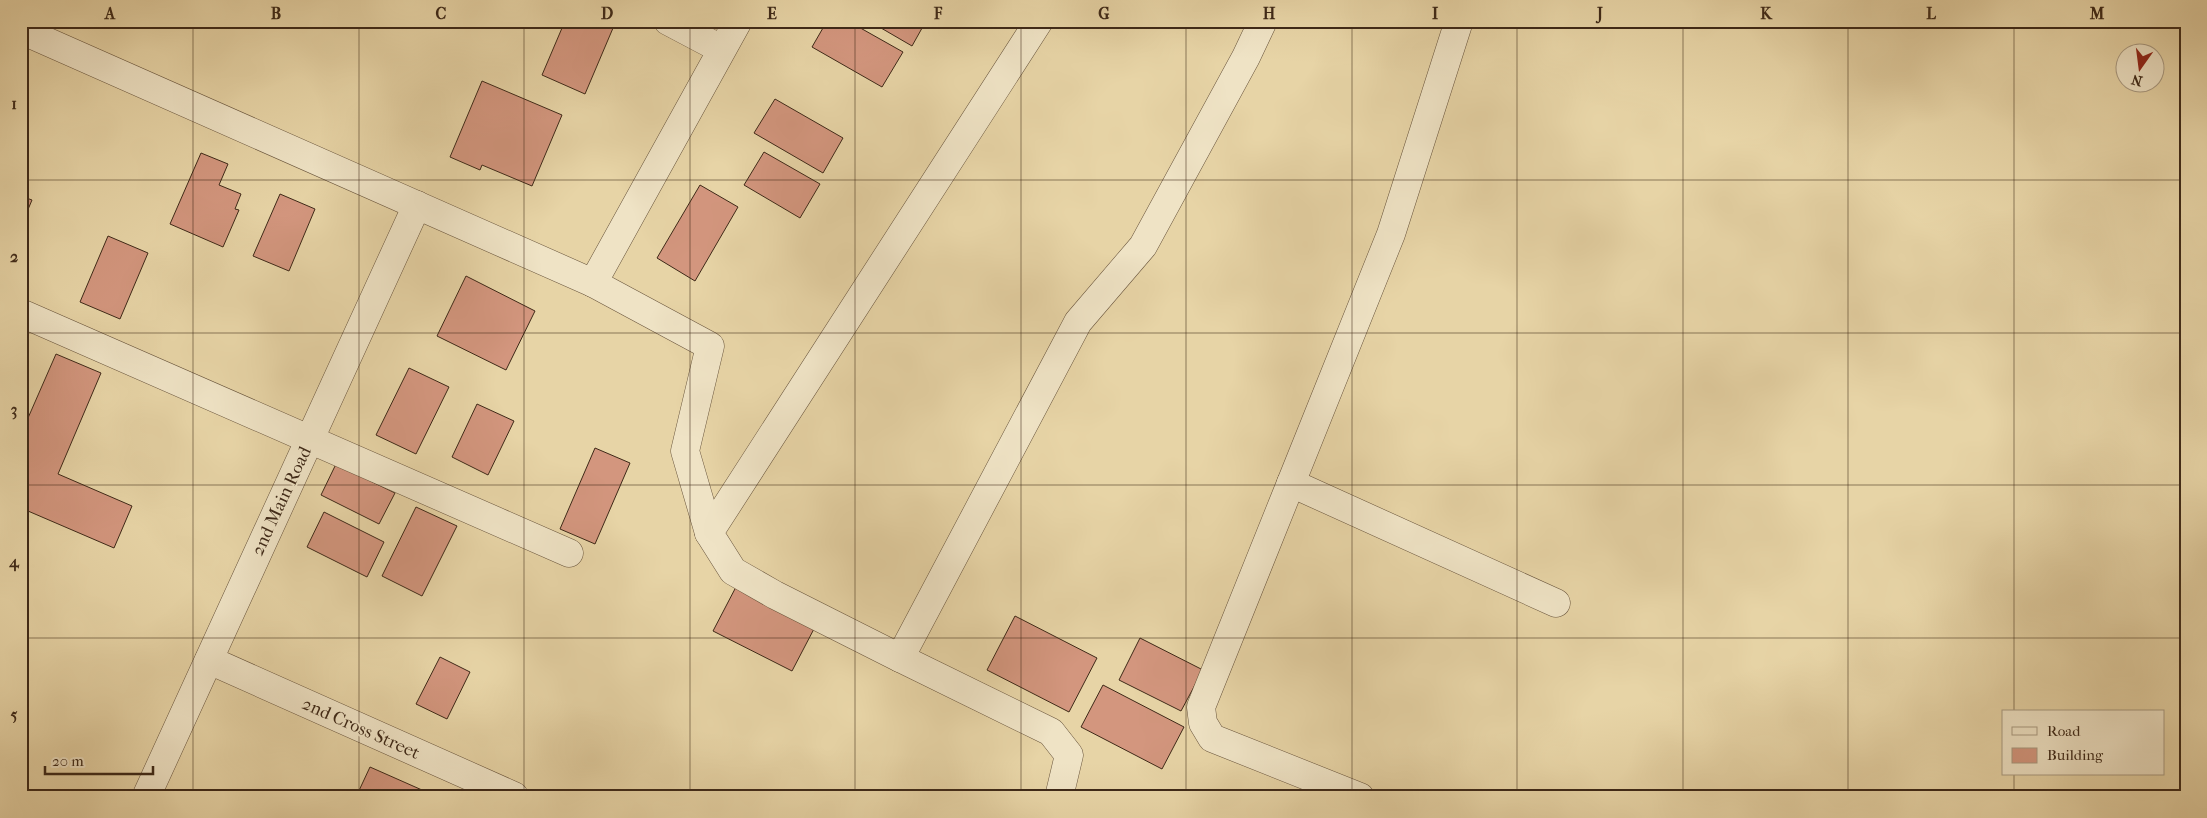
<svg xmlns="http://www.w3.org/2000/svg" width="2207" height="818" viewBox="0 0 2207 818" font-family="'IM FELL French Canon',serif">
<rect width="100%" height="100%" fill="#e7d4a6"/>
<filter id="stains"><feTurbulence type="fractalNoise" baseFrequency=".004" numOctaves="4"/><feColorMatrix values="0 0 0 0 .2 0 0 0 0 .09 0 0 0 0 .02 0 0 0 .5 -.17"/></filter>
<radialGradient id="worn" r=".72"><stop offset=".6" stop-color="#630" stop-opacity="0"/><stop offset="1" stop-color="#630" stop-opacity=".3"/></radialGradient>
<g fill="#d3967e" stroke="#3e2918">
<path d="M565,21H616L585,94L542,75Z"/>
<path d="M827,21H848L903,52L882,87L812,47Z"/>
<path d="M869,21H926L912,46Z"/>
<path d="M482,81L562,115L532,186L482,165L480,170L450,157Z"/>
<path d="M775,99L843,138L823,173L754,133Z"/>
<path d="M764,152L820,184L800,218L744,185Z"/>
<path d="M201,153L228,164L219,185L241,194L235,209L239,210L223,247L170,224Z"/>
<path d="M700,185L738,207L695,281L657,258Z"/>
<path d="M280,194L315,209L289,271L253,256Z"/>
<path d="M21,196L32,200L21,226Z"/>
<path d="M108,236L148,253L120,319L80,302Z"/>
<path d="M466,276L535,311L506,370L437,336Z"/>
<path d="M56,354L101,373L58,474L132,506L114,548L21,508V434Z"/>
<path d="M409,368L449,387L416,454L376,435Z"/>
<path d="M477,404L514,421L488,475L452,457Z"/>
<path d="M595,448L630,463L595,544L560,529Z"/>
<path d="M336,464L395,493L379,524L321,495Z"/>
<path d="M416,507L457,526L422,596L382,576Z"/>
<path d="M324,512L384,542L367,577L307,547Z"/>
<path d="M737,585L816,625L792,671L713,631Z"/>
<path d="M1015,616L1097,658L1069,712L987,670Z"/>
<path d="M1140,638L1203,670L1181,711L1119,680Z"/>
<path d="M440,657L470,672L447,719L416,704Z"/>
<path d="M1103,685L1184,727L1162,769L1081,727Z"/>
<path d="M370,767L422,790L419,797H356Z"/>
</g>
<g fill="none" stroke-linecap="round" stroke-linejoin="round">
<defs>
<g id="minor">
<path d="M668,21L721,49"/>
<path d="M1039,21L709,533L733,571L775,595L900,658L1078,322L1143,246L1246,57L1263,21"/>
<path d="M21,30L593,283"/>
<path d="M21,313L569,553"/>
<path d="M1291,483L1556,603"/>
<path d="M709,533L685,451L710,346L593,283L738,21"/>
<path d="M900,658L1051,732L1069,755L1059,797"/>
<path d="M209,660L514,796"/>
<path d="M146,797L417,205"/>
<path d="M1360,797L1212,738L1203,723L1201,707L1391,234L1459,21"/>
</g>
</defs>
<use href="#minor" stroke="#68543c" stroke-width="29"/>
<use href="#minor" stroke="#efe3c5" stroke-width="28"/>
</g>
<path fill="none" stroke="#3e2918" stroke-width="1" stroke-opacity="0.55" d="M193,21V797M359,21V797M524,21V797M690,21V797M855,21V797M1021,21V797M1186,21V797M1352,21V797M1517,21V797M1683,21V797M1848,21V797M2014,21V712M21,180H2186M21,333H2186M21,485H2186M21,638H2186M2014,774V797"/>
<g text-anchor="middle" stroke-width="4" stroke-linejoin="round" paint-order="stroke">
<g font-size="18" fill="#3e2918" stroke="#efe3c5">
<text transform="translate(281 501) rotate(-65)" y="6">2nd Main Road</text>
<text transform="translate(361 728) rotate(24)" y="6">2nd Cross Street</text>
</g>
</g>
<rect width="2207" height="818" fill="none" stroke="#e7d4a6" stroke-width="55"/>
<rect x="2002" y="710" width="162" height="65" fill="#efe3c5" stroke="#a89980"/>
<rect x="2012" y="727" width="25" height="8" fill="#efe3c5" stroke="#a89980"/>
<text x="2047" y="736" font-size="15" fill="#3e2918">Road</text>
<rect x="2012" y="748" width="25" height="15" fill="#d3967e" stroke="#a89980"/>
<text x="2047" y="760" font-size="15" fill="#3e2918">Building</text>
<g transform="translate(2140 68) rotate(194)"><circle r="24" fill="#efe3c5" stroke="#a89980"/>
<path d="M0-4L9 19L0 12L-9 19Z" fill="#8f2418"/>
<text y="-8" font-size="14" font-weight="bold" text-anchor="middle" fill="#3e2918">N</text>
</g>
<path d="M45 766v8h108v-8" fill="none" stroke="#3e2918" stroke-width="2.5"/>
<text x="52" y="766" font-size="15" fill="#3e2918" stroke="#efe3c5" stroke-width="4" paint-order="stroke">20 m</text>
<rect x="28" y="28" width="2152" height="762" fill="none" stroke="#3e2918" stroke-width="2"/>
<g font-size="16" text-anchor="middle" font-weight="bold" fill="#3e2918">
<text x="110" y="19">A</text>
<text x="276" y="19">B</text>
<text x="441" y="19">C</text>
<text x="607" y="19">D</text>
<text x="772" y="19">E</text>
<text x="938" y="19">F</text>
<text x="1104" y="19">G</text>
<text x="1269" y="19">H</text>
<text x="1435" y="19">I</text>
<text x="1600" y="19">J</text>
<text x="1766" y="19">K</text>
<text x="1931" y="19">L</text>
<text x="2097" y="19">M</text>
<text x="14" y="109">1</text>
<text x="14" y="262">2</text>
<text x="14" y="415">3</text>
<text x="14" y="567">4</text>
<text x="14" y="720">5</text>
</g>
<rect width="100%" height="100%" filter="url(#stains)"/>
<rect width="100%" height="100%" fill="url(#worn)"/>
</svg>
